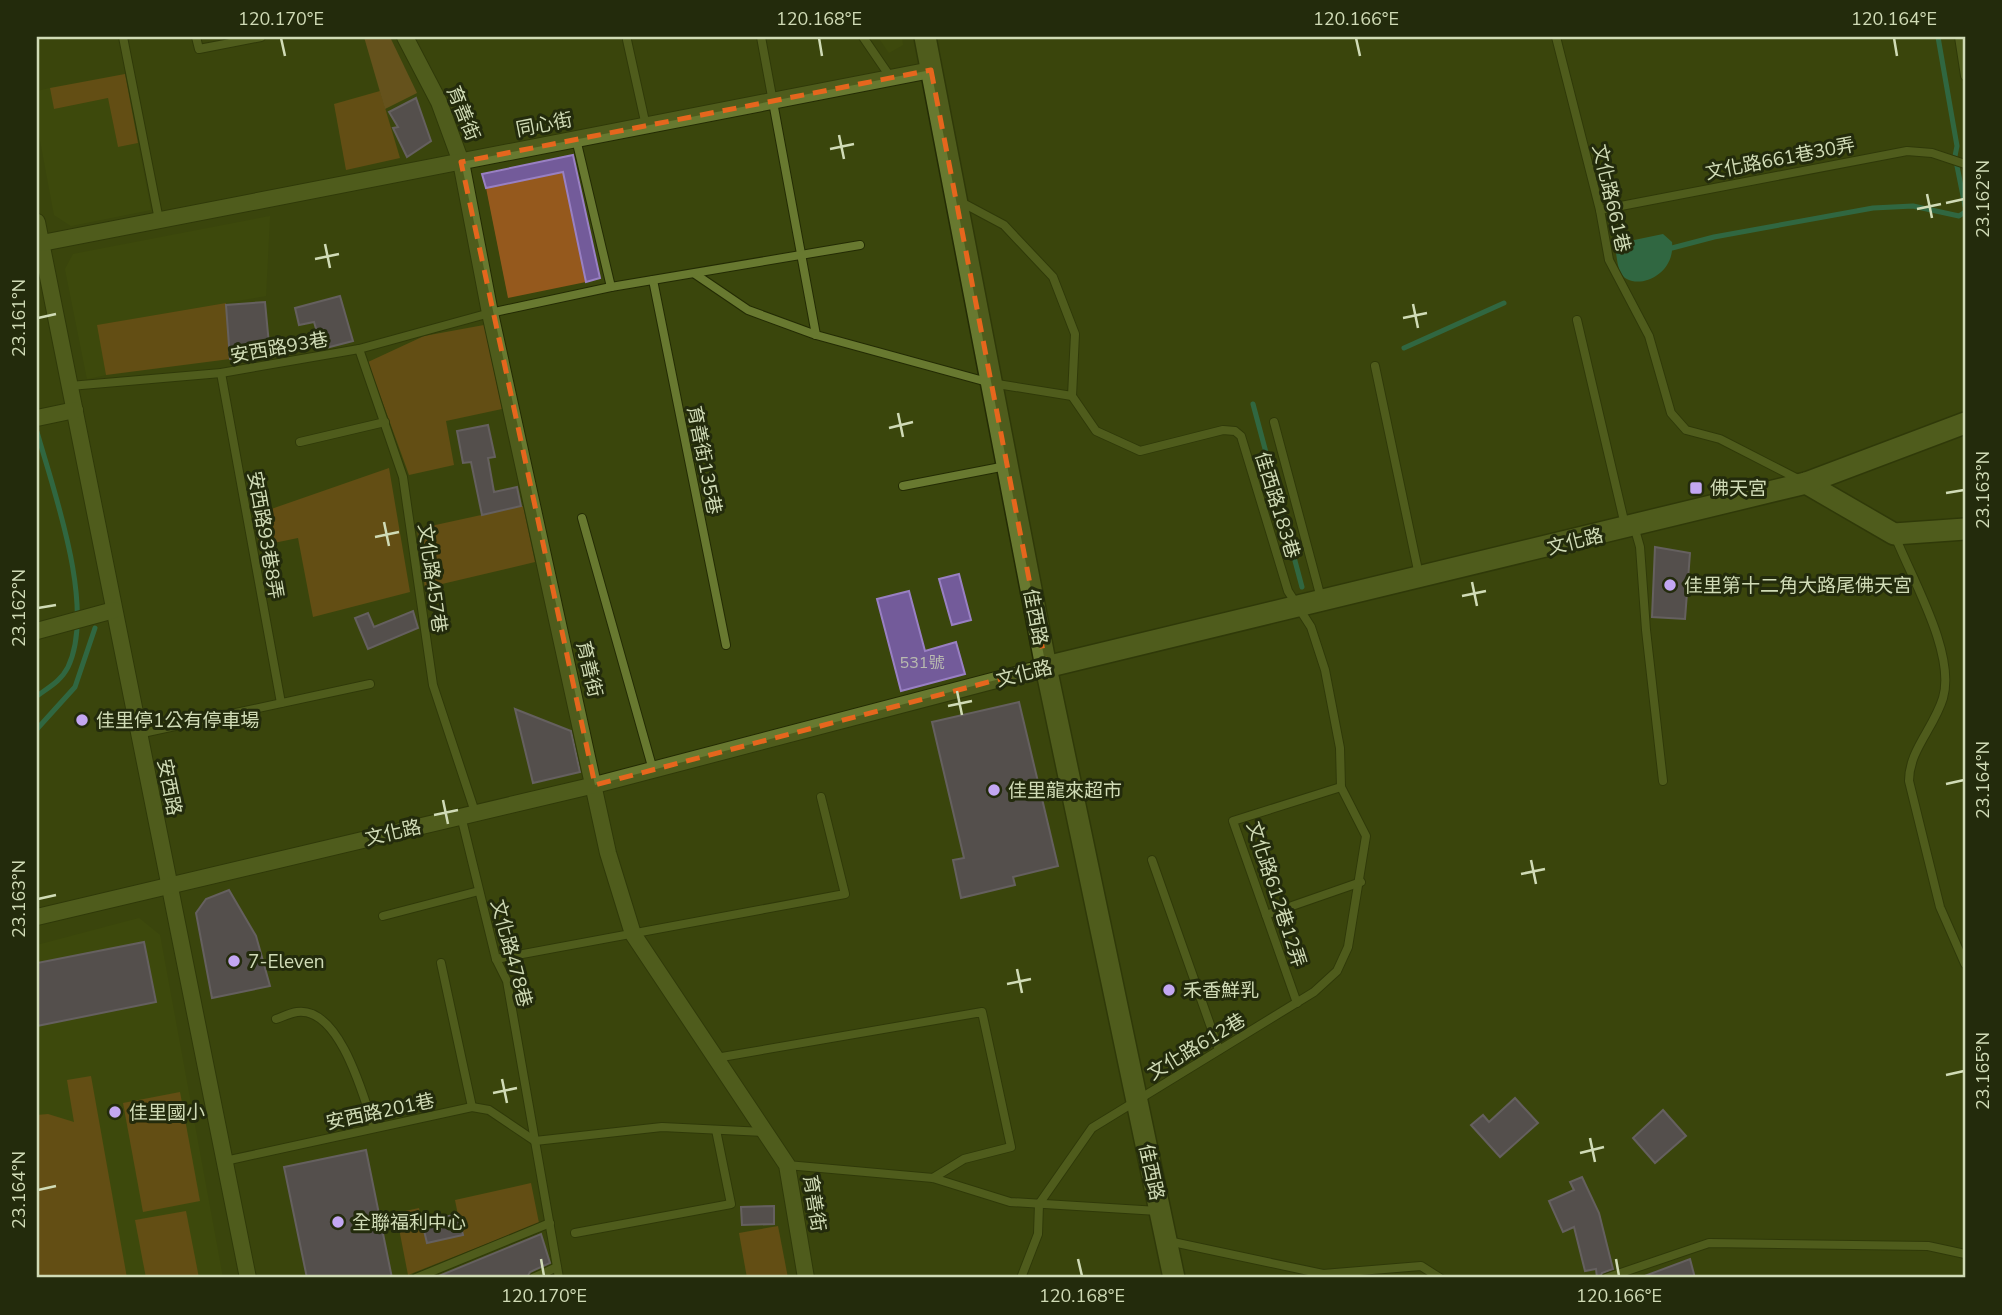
<svg xmlns="http://www.w3.org/2000/svg" width="2002" height="1315" viewBox="0 0 2002 1315" font-family="'Nunito Sans','Noto Sans TC',sans-serif">
<rect width="100%" height="100%" fill="#3a460c"/>
<g fill="#414f0c">
<path d="M878,37H902L903,45L889,53Z"/>
<path d="M50,88L54,109L108,98L118,147L138,143L151,210L71,226L54,215L37,124V91Z"/>
<path d="M270,216L266,296L98,325L106,375L87,379L65,269L73,254Z"/>
<path d="M139,918L160,935L223,1278H37V945Z"/>
</g>
<g fill="#95591d">
<path d="M125,74L138,143L118,147L108,98L54,109L50,88Z"/>
<path d="M380,91L400,158L346,170L334,104Z"/>
<path d="M563,172L586,282L508,298L486,188Z"/>
<path d="M226,303L230,359L106,375L97,325Z"/>
<path d="M484,325L502,409L446,421L454,465L409,475L368,362L424,336Z"/>
<path d="M389,468L410,592L313,617L298,538L259,546L254,515Z"/>
<path d="M523,506L535,562L425,588L417,529Z"/>
<path d="M91,1076L127,1278H37V1115L48,1114L74,1122L67,1080Z"/>
<path d="M180,1092L200,1201L143,1212L123,1103Z"/>
<path d="M531,1183L539,1223L408,1275L396,1213L419,1208L427,1243L462,1235L455,1200Z"/>
<path d="M186,1211L199,1278H146L135,1220Z"/>
<path d="M778,1226L788,1278H747L739,1233Z"/>
</g>
<path fill="#99622f" d="M364,37H390L417,93L385,109Z"/>
<path fill="#259181" d="M1663,234L1672,242C1676,278 1631,293 1620,272C1617,264 1616,252 1615,244Z"/>
<g fill="none" stroke-linecap="round" stroke-linejoin="round">
<g stroke="#259181" stroke-width="5">
<path d="M1938,37L1957,146L1955,156L1965,206"/>
<path d="M1672,248L1714,237L1873,208L1913,206L1959,216L1965,212"/>
<path d="M1404,348L1504,303"/>
<path d="M1253,404L1302,587"/>
<path d="M37,432C54,492 96,608 68,667C61,681 49,687 37,696"/>
<path d="M37,729L75,687L95,628"/>
</g>
</g>
<g fill="#735b9a" stroke="#9980c3" stroke-width="2">
<path d="M416,98L431,141L407,157L393,128L398,127L389,112Z"/>
<path d="M573,155L600,278L586,282L563,172L486,188L482,174Z"/>
<path d="M340,296L353,341L322,349L314,322L299,325L295,308Z"/>
<path d="M265,302L270,355L230,359L226,305Z"/>
<path d="M488,425L495,457L488,458L494,492L517,487L521,506L482,515L471,462L463,463L457,431Z"/>
<path d="M1655,547L1690,553L1685,619L1652,617Z"/>
<path d="M959,574L971,620L952,625L939,579Z"/>
<path d="M909,591L925,651L956,642L965,674L901,691L877,599Z"/>
<path d="M413,611L418,628L368,649L355,618L368,613L374,627Z"/>
<path d="M1019,702L1058,866L1013,877L1015,885L961,898L953,860L964,858L932,722Z"/>
<path d="M515,709L571,731L580,772L533,783Z"/>
<path d="M229,890L256,936L270,986L212,998L196,913L206,899Z"/>
<path d="M144,942L156,1002L37,1026V963Z"/>
<path d="M1515,1098L1538,1123L1500,1157L1471,1125L1483,1115L1489,1122Z"/>
<path d="M1663,1110L1686,1136L1655,1163L1633,1138Z"/>
<path d="M366,1150L392,1278H307L284,1167Z"/>
<path d="M1582,1177L1599,1213L1613,1269L1602,1273L1600,1278H1597L1596,1269L1585,1271L1574,1227L1563,1232L1549,1201L1574,1190L1570,1182Z"/>
<path d="M774,1206V1224L742,1225L741,1207Z"/>
<path d="M458,1214L463,1235L427,1243L422,1222Z"/>
<path d="M541,1234L550,1263L530,1272L527,1278H434Z"/>
<path d="M1690,1259L1695,1278H1642V1277Z"/>
</g>
<g fill="none" stroke-linecap="round" stroke-linejoin="round">
<defs>
<g id="service">
<path d="M123,37L159,220"/>
<path d="M196,37L199,49L261,37"/>
<path d="M761,37L816,335"/>
<path d="M863,37L891,78"/>
<path d="M1556,37L1600,210L1609,260L1649,336L1671,413L1686,430L1720,439L1800,480"/>
<path d="M1959,37L1965,76"/>
<path d="M627,40L646,126"/>
<path d="M576,139L611,287"/>
<path d="M959,201L1004,225L1053,277L1075,334L1072,396L1096,431L1140,451L1223,430L1235,431L1241,436L1288,591L1311,627L1325,670L1340,748L1341,787L1366,836L1348,947L1337,971L1314,992L1092,1128L1039,1204L1038,1234L1021,1278"/>
<path d="M1600,210L1907,151L1932,153L1965,164"/>
<path d="M695,274L748,310L816,335L991,383L1072,396"/>
<path d="M653,280L726,645"/>
<path d="M1577,320L1625,525"/>
<path d="M359,349L403,477L433,685L475,812"/>
<path d="M1375,366L1419,575"/>
<path d="M221,373L281,703"/>
<path d="M70,386L221,373L359,349L490,313L611,287L860,245"/>
<path d="M1274,422L1321,598"/>
<path d="M300,442L385,422"/>
<path d="M903,486L1006,466"/>
<path d="M582,518L653,770"/>
<path d="M1634,526L1640,547L1646,630L1663,781"/>
<path d="M1895,536C1912,579 1956,654 1943,698C1934,728 1909,750 1909,781L1940,907L1965,964"/>
<path d="M138,734L370,684"/>
<path d="M461,816L496,959L507,981L559,1278"/>
<path d="M1152,860L1219,1050"/>
<path d="M1266,915L1361,882"/>
<path d="M383,916L479,891"/>
<path d="M496,959L845,894L821,797"/>
<path d="M441,963L472,1107"/>
<path d="M1297,1003L1233,821L1341,787"/>
<path d="M276,1019C282,1017 290,1013 297,1012C340,1006 364,1098 374,1128"/>
<path d="M716,1058L982,1012L1011,1147L964,1159L933,1178"/>
<path d="M535,1141L662,1127L765,1132"/>
<path d="M225,1161L472,1107L489,1110L535,1141"/>
<path d="M787,1165L933,1178L1010,1202L1158,1211"/>
<path d="M575,1233L731,1204L716,1130"/>
<path d="M1168,1241L1323,1274L1421,1266L1440,1278"/>
<path d="M416,1278L550,1223"/>
<path d="M533,1278L557,1267"/>
<path d="M1606,1278L1709,1243L1928,1246L1965,1254"/>
</g>
<g id="minor">
<path d="M405,37L439,102L461,162L490,313L608,853L633,934L787,1165L806,1278"/>
<path d="M37,222L248,1278"/>
<path d="M42,243L931,70"/>
<path d="M37,418L75,410"/>
<path d="M37,631L114,610"/>
<path d="M37,917L595,785L1046,667"/>
</g>
<g id="tertiary">
<path d="M925,37L1046,667L1174,1278"/>
<path d="M1806,483L1894,534L1965,529"/>
<path d="M1046,667L1806,483L1965,423"/>
</g>
</defs>
<use href="#service" stroke="#232b04" stroke-width="10"/>
<use href="#minor" stroke="#232b04" stroke-width="18"/>
<use href="#tertiary" stroke="#232b04" stroke-width="24"/>
<use href="#service" stroke="#687930" stroke-width="8"/>
<use href="#minor" stroke="#687930" stroke-width="16"/>
<use href="#tertiary" stroke="#687930" stroke-width="21"/>
</g>
<path d="M0 0H2002V1315H0ZM931,70L1046,667L595,785L461,162Z" fill="#3a460c" fill-opacity=".55" fill-rule="evenodd"/>
<path fill="none" stroke="#e6661d" stroke-width="5" stroke-dasharray="14 9" stroke-linejoin="round" d="M931,70L1046,667L595,785L461,162Z"/>
<path fill="none" stroke="#d0dbb6" stroke-width="2.5" d="M281,38L285,56M819,38L822,56M1356,38L1360,56M1894,38L1897,56M839,135L844,159M830,149L854,144M1927,194L1932,218M1946,203L1964,199M1917,209L1941,204M325,244L330,268M315,259L339,254M1413,304L1418,328M38,318L56,314M1403,318L1427,313M898,413L903,437M889,428L913,422M1946,493L1964,490M384,522L389,546M375,537L399,532M1472,582L1477,606M1462,596L1486,591M38,608L56,605M957,691L962,715M948,706L972,701M1946,784L1964,780M443,800L448,824M434,815L458,810M1531,860L1536,884M1521,874L1545,869M38,899L56,895M1017,969L1022,993M1007,984L1031,979M1946,1075L1964,1071M502,1079L507,1103M493,1093L517,1088M1590,1138L1595,1162M1580,1153L1604,1147M38,1190L56,1186M541,1259L544,1276M1078,1259L1082,1276M1616,1259L1619,1276"/>
<g fill="#c3a7f2" stroke="#232b0c" stroke-width="2.5">
<rect x="1689" y="481" width="14" height="14" rx="3.5"/>
<circle cx="1670" cy="585" r="7"/>
<circle cx="82" cy="720" r="7"/>
<circle cx="994" cy="790" r="7"/>
<circle cx="234" cy="961" r="7"/>
<circle cx="1169" cy="990" r="7"/>
<circle cx="115" cy="1112" r="7"/>
<circle cx="338" cy="1222" r="7"/>
</g>
<g text-anchor="middle" stroke-width="6" stroke-linejoin="round" paint-order="stroke">
<g font-size="16" fill="#b9bbaf">
<text x="922" y="668">531號</text>
</g>
<g font-size="19" fill="#d0dbb6" stroke="#232b0c">
<text transform="translate(464 113) rotate(68)" y="7">育善街</text>
<text transform="translate(544 124) rotate(-11)" y="7">同心街</text>
<text transform="translate(1780 158) rotate(-11)" y="7">文化路661巷30弄</text>
<text transform="translate(1612 198) rotate(77)" y="7">文化路661巷</text>
<text transform="translate(279 347) rotate(-10)" y="7">安西路93巷</text>
<text transform="translate(705 460) rotate(79)" y="7">育善街135巷</text>
<text transform="translate(1278 505) rotate(73)" y="7">佳西路183巷</text>
<text transform="translate(266 535) rotate(80)" y="7">安西路93巷8弄</text>
<text transform="translate(1575 541) rotate(-14)" y="7">文化路</text>
<text transform="translate(433 578) rotate(82)" y="7">文化路457巷</text>
<text transform="translate(1036 617) rotate(79)" y="7">佳西路</text>
<text transform="translate(590 669) rotate(77)" y="7">育善街</text>
<text transform="translate(1024 673) rotate(-14)" y="7">文化路</text>
<text transform="translate(170 787) rotate(79)" y="7">安西路</text>
<text transform="translate(393 832) rotate(-13)" y="7">文化路</text>
<text transform="translate(1277 894) rotate(72)" y="7">文化路612巷12弄</text>
<text transform="translate(512 953) rotate(75)" y="7">文化路478巷</text>
<text transform="translate(1196 1046) rotate(-31)" y="7">文化路612巷</text>
<text transform="translate(380 1111) rotate(-12)" y="7">安西路201巷</text>
<text transform="translate(1152 1172) rotate(78)" y="7">佳西路</text>
<text transform="translate(815 1203) rotate(81)" y="7">育善街</text>
</g>
<g font-size="19" fill="#d0dbb6" stroke="#232b0c" text-anchor="start">
<text x="1710" y="495">佛天宮</text>
<text x="1684" y="592">佳里第十二角大路尾佛天宮</text>
<text x="96" y="727">佳里停1公有停車場</text>
<text x="1008" y="797">佳里龍來超市</text>
<text x="248" y="968">7-Eleven</text>
<text x="1183" y="997">禾香鮮乳</text>
<text x="129" y="1119">佳里國小</text>
<text x="352" y="1229">全聯福利中心</text>
</g>
</g>
<rect width="2002" height="1315" fill="none" stroke="#232b0c" stroke-width="77"/>
<rect x="38" y="38" width="1926" height="1238" fill="none" stroke="#d0dbb6" stroke-width="2.5"/>
<g font-size="18" text-anchor="middle" fill="#d0dbb6">
<text x="281" y="25">120.170°E</text>
<text x="819" y="25">120.168°E</text>
<text x="1356" y="25">120.166°E</text>
<text x="1894" y="25">120.164°E</text>
<text transform="translate(1983 199) rotate(-90)" y="6">23.162°N</text>
<text transform="translate(19 318) rotate(-90)" y="6">23.161°N</text>
<text transform="translate(1983 490) rotate(-90)" y="6">23.163°N</text>
<text transform="translate(19 608) rotate(-90)" y="6">23.162°N</text>
<text transform="translate(1983 780) rotate(-90)" y="6">23.164°N</text>
<text transform="translate(19 899) rotate(-90)" y="6">23.163°N</text>
<text transform="translate(1983 1071) rotate(-90)" y="6">23.165°N</text>
<text transform="translate(19 1190) rotate(-90)" y="6">23.164°N</text>
<text x="544" y="1302">120.170°E</text>
<text x="1082" y="1302">120.168°E</text>
<text x="1619" y="1302">120.166°E</text>
</g>
</svg>
